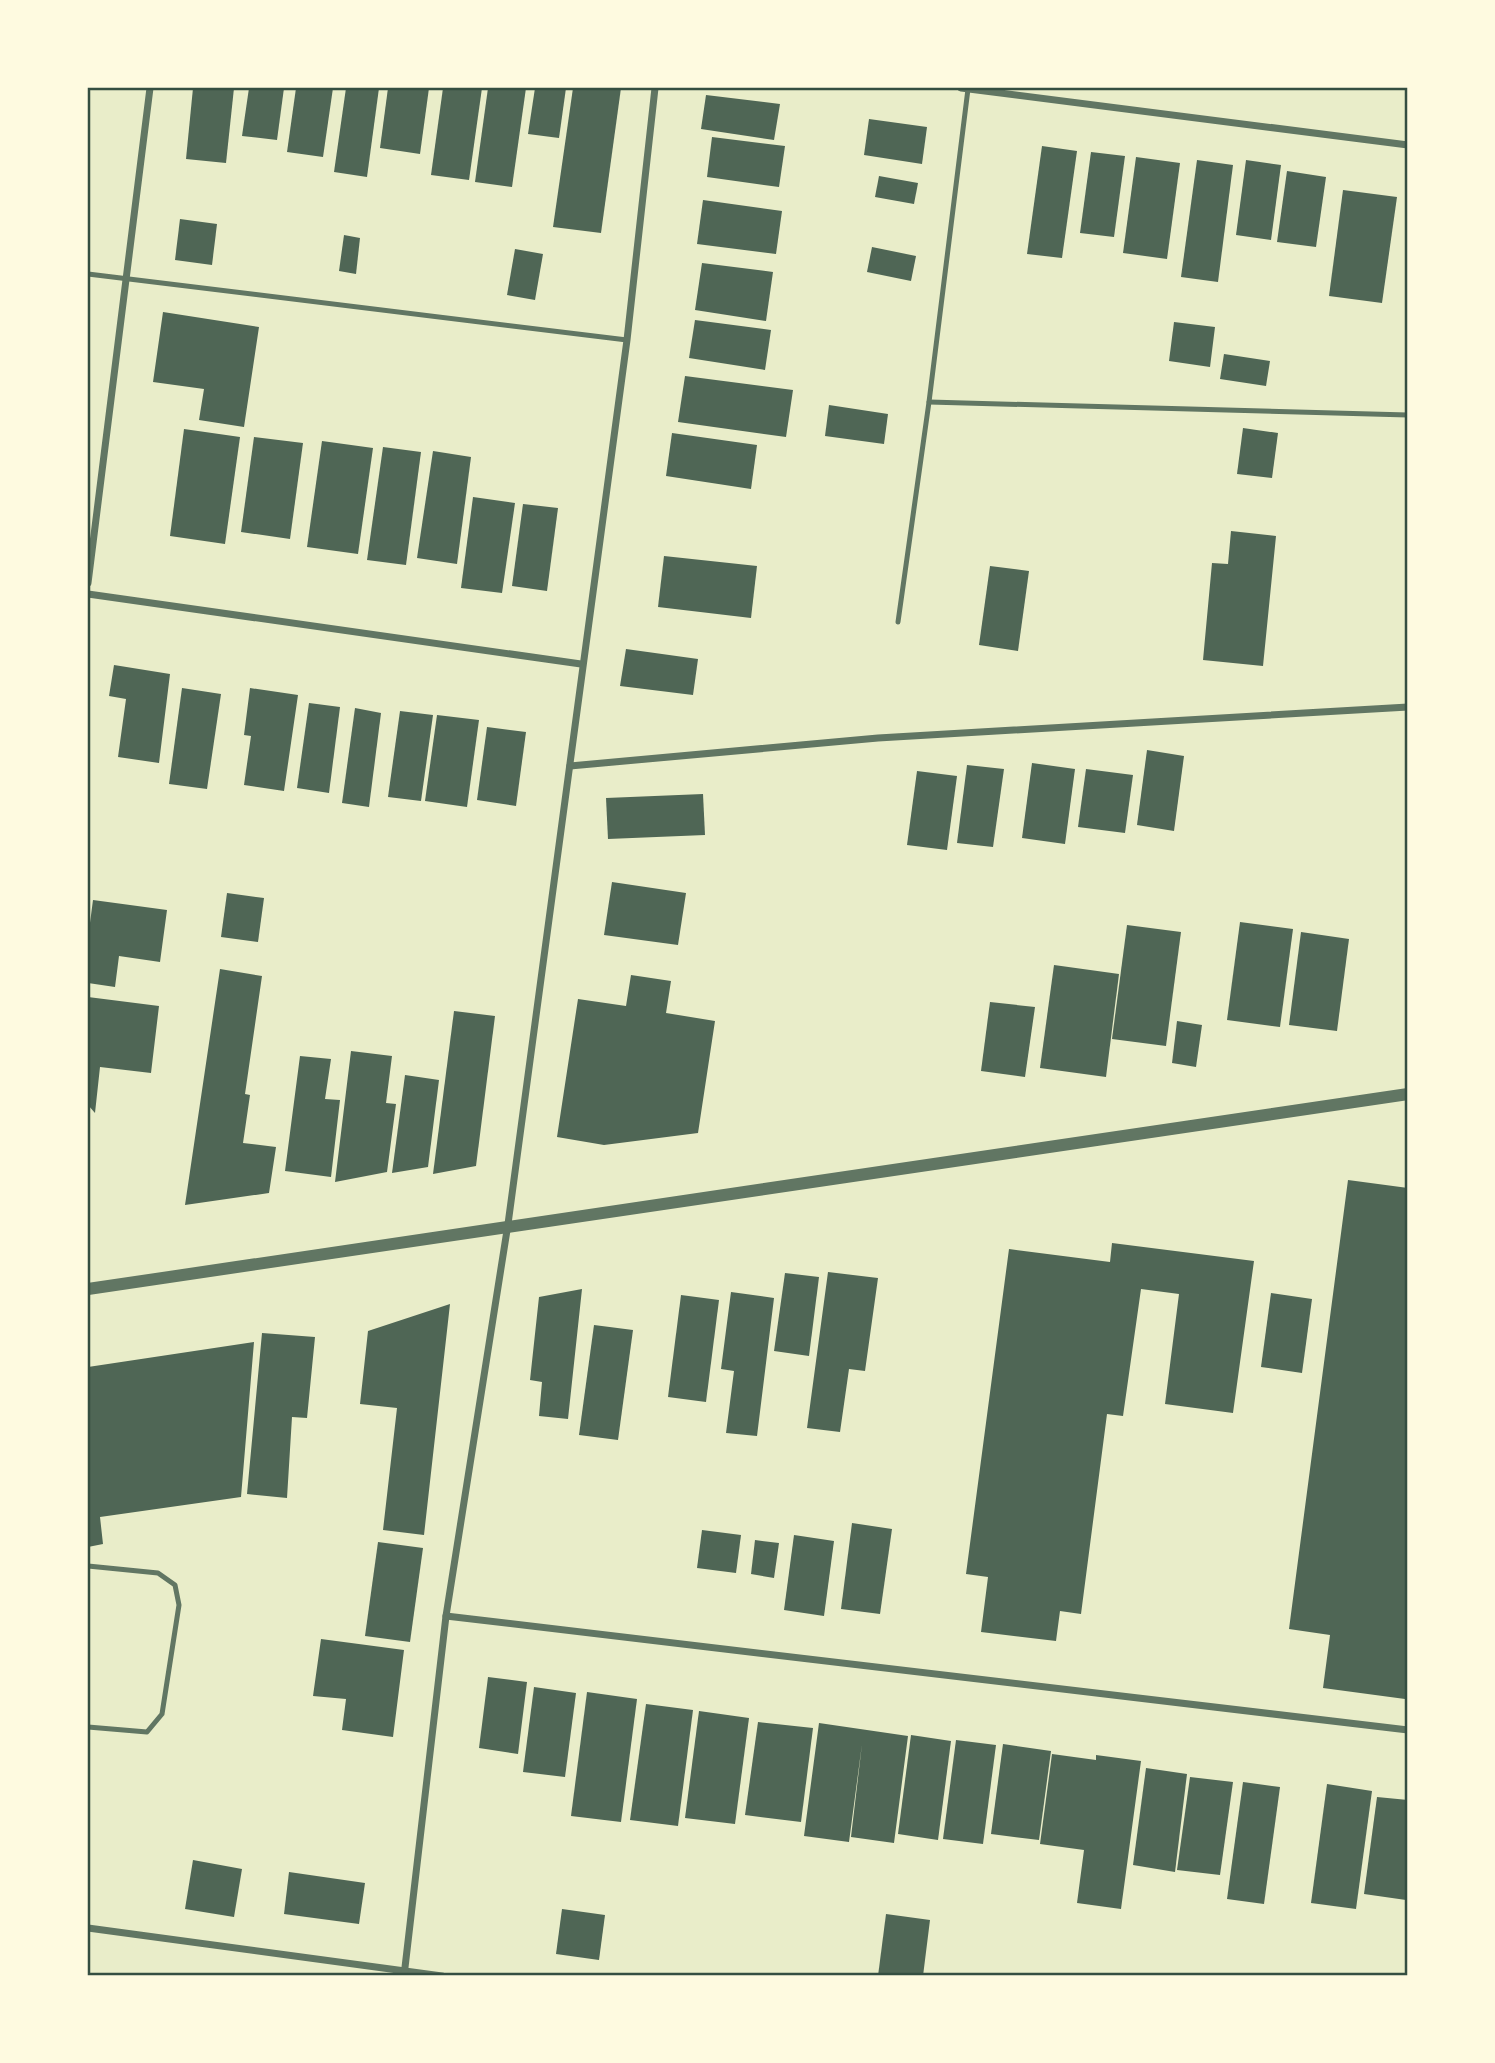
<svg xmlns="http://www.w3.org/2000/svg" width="1495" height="2063" viewBox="0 0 1495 2063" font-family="Lato,sans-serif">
<rect width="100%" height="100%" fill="#e9edc9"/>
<g fill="#4f6655">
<path d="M193,88H234L226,163L186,159Z"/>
<path d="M249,88H284L277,140L242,136Z"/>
<path d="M296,88H333L323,157L287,152Z"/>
<path d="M346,88H379L367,177L334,172Z"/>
<path d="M388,88H429L420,154L380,148Z"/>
<path d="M443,88H482L469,180L431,175Z"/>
<path d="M488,88H526L512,187L475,182Z"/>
<path d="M535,88H566L559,138L528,134Z"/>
<path d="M573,88H621L601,233L553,227Z"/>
<path d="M706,95L780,104L774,140L701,129Z"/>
<path d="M869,119L927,127L922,164L864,155Z"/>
<path d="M712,137L785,146L779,187L707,177Z"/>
<path d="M1042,146L1077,151L1062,258L1027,254Z"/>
<path d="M1091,152L1125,156L1114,237L1080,233Z"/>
<path d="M1136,157L1180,163L1167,259L1123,253Z"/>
<path d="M1197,160L1233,165L1218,282L1181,277Z"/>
<path d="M1246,160L1281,165L1271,240L1236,235Z"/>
<path d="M1287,171L1326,177L1316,247L1277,242Z"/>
<path d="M879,176L918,183L914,204L875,197Z"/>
<path d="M1343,190L1397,197L1382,303L1329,296Z"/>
<path d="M703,200L782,211L776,254L697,244Z"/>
<path d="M180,219L217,224L212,265L175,260Z"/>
<path d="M344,235L360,238L356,274L339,271Z"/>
<path d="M872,247L916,256L911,281L867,272Z"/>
<path d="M515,249L543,254L535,300L507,295Z"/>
<path d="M702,263L773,272L766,321L695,310Z"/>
<path d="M163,312L259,327L244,427L199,420L204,389L153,382Z"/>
<path d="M695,320L771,330L765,370L689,358Z"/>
<path d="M1174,322L1215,327L1210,367L1169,361Z"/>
<path d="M1224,354L1270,361L1266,386L1220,379Z"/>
<path d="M685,376L793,390L786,437L678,422Z"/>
<path d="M829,405L888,414L884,444L825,436Z"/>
<path d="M1243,428L1278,433L1272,478L1237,474Z"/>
<path d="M184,429L240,437L225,544L170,536Z"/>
<path d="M672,433L757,445L751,489L666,476Z"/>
<path d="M254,437L303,443L290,539L241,532Z"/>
<path d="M322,441L373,448L358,554L307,547Z"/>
<path d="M383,447L421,452L406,565L367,560Z"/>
<path d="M433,451L471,457L457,564L417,558Z"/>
<path d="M473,497L515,503L502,593L461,588Z"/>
<path d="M523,504L558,508L547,591L512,586Z"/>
<path d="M1231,531L1276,536L1263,666L1203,660L1212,563L1228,564Z"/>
<path d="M664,556L757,566L751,618L658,607Z"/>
<path d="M990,566L1029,571L1018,651L979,645Z"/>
<path d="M626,649L698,659L693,695L620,686Z"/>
<path d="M114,665L170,674L159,763L118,757L126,699L109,696Z"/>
<path d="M182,688L221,694L207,789L169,784Z"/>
<path d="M250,688L298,695L284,791L244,785L251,736L244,735Z"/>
<path d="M309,703L340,707L329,793L297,788Z"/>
<path d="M355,708L381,713L369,807L342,803Z"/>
<path d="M400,711L433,715L421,801L388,797Z"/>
<path d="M437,715L479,720L467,807L425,801Z"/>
<path d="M487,727L526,732L516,806L477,800Z"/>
<path d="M1147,750L1184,756L1174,831L1137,825Z"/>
<path d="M1032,763L1075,769L1065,844L1022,838Z"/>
<path d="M967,765L1004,769L993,847L957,843Z"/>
<path d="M1086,769L1133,775L1125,833L1078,827Z"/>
<path d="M917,771L957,776L947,850L907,845Z"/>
<path d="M703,794L705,835L608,839L606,798Z"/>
<path d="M612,882L686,893L678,945L604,935Z"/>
<path d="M227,893L264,898L258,942L221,937Z"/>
<path d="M93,900L167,910L160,962L119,956L115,987L88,983V938Z"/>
<path d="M1240,922L1293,929L1280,1027L1227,1020Z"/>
<path d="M1127,925L1181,932L1166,1046L1112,1039Z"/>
<path d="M1301,932L1349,939L1337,1031L1289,1025Z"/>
<path d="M1054,965L1119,974L1106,1077L1040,1068Z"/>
<path d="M220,969L262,976L245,1094L250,1095L243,1143L276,1147L269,1193L185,1205Z"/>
<path d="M631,975L671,981L666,1013L715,1021L698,1133L604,1145L557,1137L578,999L626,1006Z"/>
<path d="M88,997L159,1006L151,1073L100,1067L95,1113L88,1105Z"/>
<path d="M990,1002L1035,1007L1025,1077L981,1071Z"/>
<path d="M454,1011L495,1016L476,1166L433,1174Z"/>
<path d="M1177,1021L1202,1025L1196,1067L1172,1063Z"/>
<path d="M351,1051L392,1056L386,1103L396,1104L387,1172L335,1182Z"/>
<path d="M300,1056L331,1059L325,1099L340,1100L331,1177L285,1171Z"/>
<path d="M405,1075L439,1080L428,1167L392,1173Z"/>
<path d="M1348,1180L1408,1188V1678L1405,1699L1323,1688L1330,1635L1289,1629Z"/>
<path d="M1112,1243L1254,1261L1233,1413L1165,1404L1179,1294L1141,1289L1123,1416L1107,1414L1081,1614L1060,1611L1056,1641L981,1632L988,1577L966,1574L1009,1249L1110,1262Z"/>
<path d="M828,1272L878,1278L865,1371L849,1369L840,1432L807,1428Z"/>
<path d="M785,1273L819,1277L809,1356L774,1351Z"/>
<path d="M582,1289L568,1419L539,1416L542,1382L530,1380L539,1297Z"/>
<path d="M731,1292L774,1298L757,1436L726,1433L734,1371L721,1369Z"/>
<path d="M1271,1293L1312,1299L1302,1373L1261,1367Z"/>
<path d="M681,1295L719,1300L706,1402L668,1397Z"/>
<path d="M450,1304L424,1535L383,1530L397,1408L360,1404L368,1331Z"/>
<path d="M594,1325L633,1330L618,1440L579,1435Z"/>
<path d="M262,1333L315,1337L307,1418L292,1417L287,1498L247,1494Z"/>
<path d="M254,1342L241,1497L100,1517L103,1544L88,1547V1367Z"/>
<path d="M852,1523L892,1529L880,1614L841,1609Z"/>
<path d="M702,1530L741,1535L736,1573L697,1568Z"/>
<path d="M794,1535L834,1541L824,1616L784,1610Z"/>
<path d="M755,1540L779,1543L774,1578L751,1574Z"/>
<path d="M378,1542L423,1548L410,1642L365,1636Z"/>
<path d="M321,1639L404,1650L393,1737L342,1730L346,1699L313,1696Z"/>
<path d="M488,1677L527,1682L518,1754L479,1748Z"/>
<path d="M534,1687L576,1693L565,1777L523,1772Z"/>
<path d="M587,1692L637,1699L621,1822L571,1816Z"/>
<path d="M646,1704L693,1710L678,1826L630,1820Z"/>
<path d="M699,1711L749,1718L735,1824L685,1818Z"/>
<path d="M758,1722L813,1728L801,1822L745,1815Z"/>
<path d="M819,1723L908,1736L894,1843L851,1837L862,1744L849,1842L804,1836Z"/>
<path d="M911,1735L951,1741L938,1840L898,1834Z"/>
<path d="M956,1740L996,1745L983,1844L943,1839Z"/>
<path d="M1003,1744L1051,1751L1039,1840L991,1834Z"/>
<path d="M1052,1754L1096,1760V1755L1141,1761L1121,1909L1077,1903L1084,1850L1040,1844Z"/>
<path d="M1146,1768L1187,1774L1175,1872L1133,1865Z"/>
<path d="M1190,1777L1233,1782L1220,1875L1177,1870Z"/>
<path d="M1243,1782L1280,1787L1264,1904L1227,1899Z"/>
<path d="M1327,1784L1372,1791L1356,1909L1311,1903Z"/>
<path d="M1377,1797L1408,1800L1406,1900L1364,1894Z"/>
<path d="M193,1860L242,1869L234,1917L185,1909Z"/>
<path d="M289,1872L365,1883L359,1924L284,1914Z"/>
<path d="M562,1909L605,1915L599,1960L556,1954Z"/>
<path d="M886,1914L930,1920L923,1976H878Z"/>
</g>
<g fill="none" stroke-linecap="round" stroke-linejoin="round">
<g stroke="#617663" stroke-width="5">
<path d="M88,274L627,340"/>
<path d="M929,402L1408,415"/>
<path d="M898,622L929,402L968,89"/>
<path d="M88,1566L158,1573L175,1585L179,1605L162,1714L147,1732L88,1727"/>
</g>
<g stroke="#617663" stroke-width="7">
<path d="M961,88L1408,145"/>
<path d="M88,583L150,88"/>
<path d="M88,594L581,664"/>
<path d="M570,766L878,738L1408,707"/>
<path d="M446,1616L1408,1730"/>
<path d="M88,1928L442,1976"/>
<path d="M404,1976L446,1616L508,1224L627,340L655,88"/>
</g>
<path stroke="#617663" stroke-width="12" d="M88,1289L1408,1094"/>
</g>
<rect width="1495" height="2063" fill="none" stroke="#fefae0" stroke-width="178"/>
<rect x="89" y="89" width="1317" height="1885" fill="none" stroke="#344e41" stroke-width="2.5"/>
</svg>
